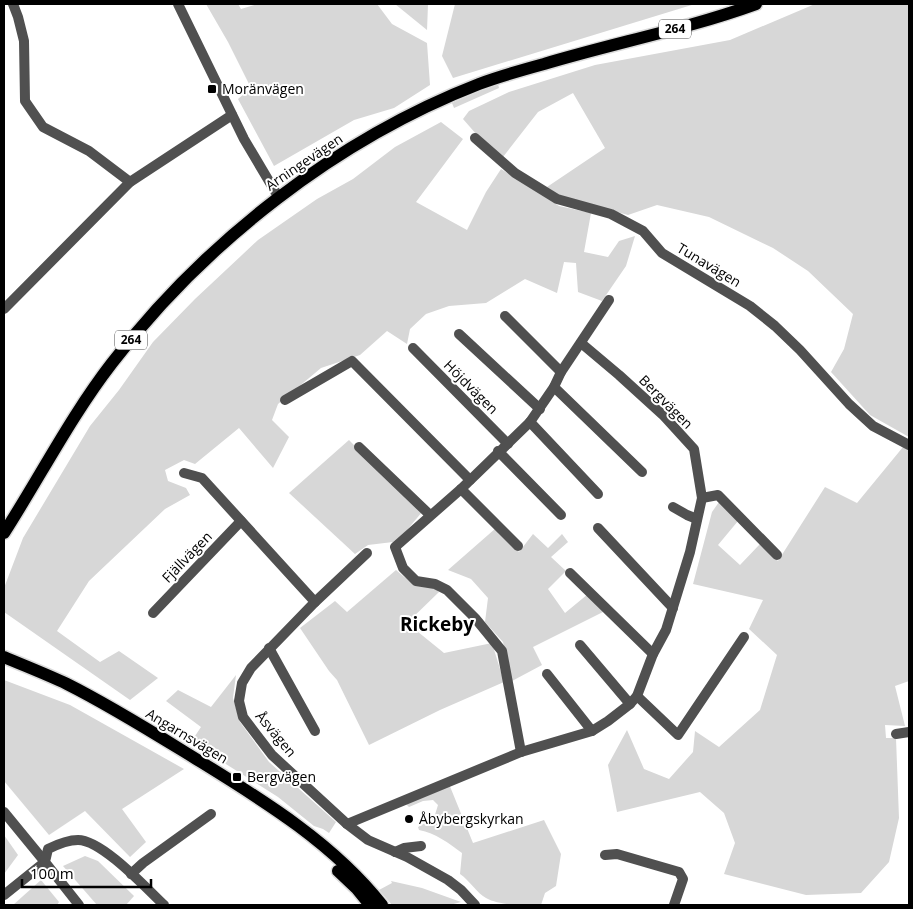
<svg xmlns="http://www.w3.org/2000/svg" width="913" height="909" viewBox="0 0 913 909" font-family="'Open Sans',sans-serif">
<rect width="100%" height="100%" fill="#fff"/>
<g fill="#d7d7d7">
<path d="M206,4H238L241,9L258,4H377L392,24L427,43L430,85L394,108L354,120L274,166L238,99L251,88L228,42Z"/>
<path d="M395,4H428L427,31V30Z"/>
<path d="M455,4H695L453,78L442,56Z"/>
<path d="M815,4H909V437L870,415L831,372L844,349L853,314L808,271L773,248L709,217L657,205L628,215L560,196L547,187L605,148L573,93L538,112L503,157L477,135L463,119L469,111L509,92L595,65L730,40Z"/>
<path d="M498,84L499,88L454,108L452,103L488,87Z"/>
<path d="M441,122L463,139L416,202L467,230L486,192L501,169L559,206L591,213L584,252L608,257L619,241L635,236L626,266L602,301L578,292L576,263L564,262L557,293L525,279L486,303L449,306L426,314L410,329L407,344L387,331L360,355L321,368L278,404L272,420L289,437L273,468L239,428L195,464L184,460L165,470L168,481L186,488L190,495L165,509L89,581L57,631L100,662L119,651L158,678L130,700L4,612V588L23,538L90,426L119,390L153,342L195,299L258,240L317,199L353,179L395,147Z"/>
<path d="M349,440L394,486L422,512L407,530L393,542L368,545L355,554L289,493Z"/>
<path d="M903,447L909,451V681L895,686L905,726L885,725L886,738H896L899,818L889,862L861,893L806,895L724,874L735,843L724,813L700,792L617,812L608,765L627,730L644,769L669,779L693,752L695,731L719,747L760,710L777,655L749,629L763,600L693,584L712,512L719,502L738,521L718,545L740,565L760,544L778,561L825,487L857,503Z"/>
<path d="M496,528L519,552L533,534L548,548L562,534L568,542L551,557L566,571L548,589L565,613L588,594L605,611L533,647L542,665L512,681L503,642L485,622L488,598L471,579L448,570Z"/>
<path d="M396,570C408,581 417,587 433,586L439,592L407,623L444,653L492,643L504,682L440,710L369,745L337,680L329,671L300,628L335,601L347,612Z"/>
<path d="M236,675L233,698L240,722L269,762L336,822L329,833L323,829L314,826L278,797L191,742L201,727L166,701L178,690L211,707Z"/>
<path d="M4,680L70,705L184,769L122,809L146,842L130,857L85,811L49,835L4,781Z"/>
<path d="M449,784L473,843L544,820L561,854L556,886L545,893L541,905C525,905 500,906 486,898C478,894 469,880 460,874L462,853C448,843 436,833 419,830L418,827L434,818L438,805L433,800L423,801L409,807L404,802Z"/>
<path d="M4,835L18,855L4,874Z"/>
<path d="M85,856L98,861L134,896L126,905H97L63,866Z"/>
<path d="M41,880L59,902L57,905H13Z"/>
<path d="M391,881L422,888L461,902L450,905H392L379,890L392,883Z"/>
</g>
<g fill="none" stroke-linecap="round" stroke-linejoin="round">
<defs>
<g id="major">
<path d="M4,533C40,477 71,416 112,363C205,242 337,139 479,84C500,76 522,70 544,64C614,43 687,29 756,4"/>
<path d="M4,657C25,666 46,674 67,684C113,707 157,735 201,762C266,802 335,845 382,905"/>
<path d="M338,871L357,889L370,905"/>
</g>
</defs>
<use href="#major" stroke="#dbdbdb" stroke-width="15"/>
<g stroke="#505050" stroke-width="10">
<path d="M13,4L18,17L24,41L25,101L43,127L89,151L130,182"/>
<path d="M178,4L244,139L279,198"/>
<path d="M475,138L515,173L557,199L611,214L643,231L662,253L750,306L775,326L800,350L849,404L873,426L909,445"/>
<path d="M4,309L130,182L232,115"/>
<path d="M505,316L561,372"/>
<path d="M459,334L540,409"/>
<path d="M413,348L508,444"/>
<path d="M554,387L642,472"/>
<path d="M285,400L352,361L470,480"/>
<path d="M530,422L598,494"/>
<path d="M359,447L430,515"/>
<path d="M498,451L561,515"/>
<path d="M184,473L202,478L315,602L251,668L242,683L239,701L243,717L272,755L347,824L368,840L407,857L448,880L461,890L475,905"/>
<path d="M461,489L518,546"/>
<path d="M702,498L718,495L777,555"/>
<path d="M673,507L687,515L697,519"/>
<path d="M598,528L673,608"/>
<path d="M570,573L653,654"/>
<path d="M315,602L367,553"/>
<path d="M153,613L241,521"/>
<path d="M580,645L630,704"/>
<path d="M269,648L315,731"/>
<path d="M547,674L592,731"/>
<path d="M637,696L678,735L744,637"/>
<path d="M896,734L909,732"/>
<path d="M521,752L502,651L475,618L447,590L435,584L416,581L403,568L395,547L461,489L530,422L554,387L561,372L609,300"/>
<path d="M4,812L45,862L4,895"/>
<path d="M347,824L521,752L592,731L608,721L630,704L637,696L653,654L666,630L690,552L702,498L694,449L663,415L619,375L581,343"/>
<path d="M395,852L404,848L421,846"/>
<path d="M605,855L617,854L679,872L683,879L674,905"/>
<path d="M131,874L143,863L211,814"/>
<path d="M79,905L45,862L48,849C58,844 67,840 78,840C102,840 146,888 164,905"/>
</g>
<use href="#major" stroke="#000" stroke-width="12"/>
</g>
<g fill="#000" stroke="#fff" stroke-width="2">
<rect x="207" y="84" width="10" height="10" rx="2.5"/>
<rect x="232" y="772" width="10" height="10" rx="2.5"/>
<circle cx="409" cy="819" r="5"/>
</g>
<g text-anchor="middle" stroke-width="4" stroke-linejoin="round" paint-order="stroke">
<g fill="#fff" stroke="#4c4c4c" stroke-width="1">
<rect x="659" y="19.5" width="32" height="19" rx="4"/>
<rect x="115" y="330.5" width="32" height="19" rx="4"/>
</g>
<g font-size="12" font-weight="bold" fill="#000">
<text x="675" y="33">264</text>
<text x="131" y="344">264</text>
</g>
<g font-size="14" fill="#000" stroke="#fff" text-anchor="start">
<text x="222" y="94">Moränvägen</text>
<text x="247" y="782">Bergvägen</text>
<text x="419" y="824">Åbybergskyrkan</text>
</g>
<g font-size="14" fill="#000" stroke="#fff">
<text transform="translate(304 162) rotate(-34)" y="5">Arningevägen</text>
<text transform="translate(709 265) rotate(31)" y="5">Tunavägen</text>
<text transform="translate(471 387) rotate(45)" y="5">Höjdvägen</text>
<text transform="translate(666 402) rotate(45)" y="5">Bergvägen</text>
<text transform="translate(187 557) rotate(-46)" y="5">Fjällvägen</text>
<text transform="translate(276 734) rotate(50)" y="5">Åsvägen</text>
<text transform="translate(187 736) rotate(31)" y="5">Angarnsvägen</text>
</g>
<g font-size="19" font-weight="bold" fill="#000" stroke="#fff">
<text x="437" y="631">Rickeby</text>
</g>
</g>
<rect width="913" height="909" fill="none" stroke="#000000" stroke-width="10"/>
<path d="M22 879v8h129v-8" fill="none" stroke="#000000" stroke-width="2.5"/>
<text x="30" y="879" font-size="15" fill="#000000" stroke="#ffffff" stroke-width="4" paint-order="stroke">100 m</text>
</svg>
